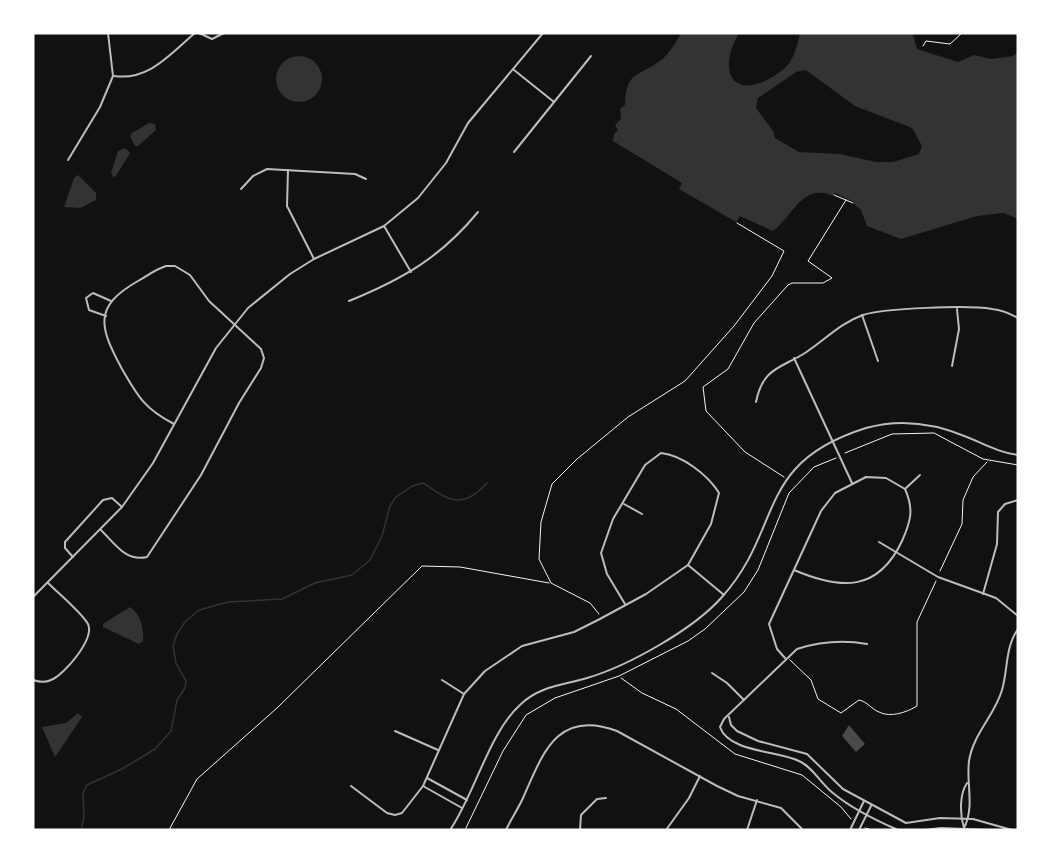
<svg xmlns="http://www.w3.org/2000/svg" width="1051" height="863" viewBox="0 0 1051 863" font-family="'Nunito Sans',sans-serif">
<rect width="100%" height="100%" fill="#111"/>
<g fill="#333" fill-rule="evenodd">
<path d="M681,33H739C718,68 730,103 774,76C780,72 788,67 791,60C796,52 798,42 800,33H916L913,35L917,49L958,62L974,55L991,59L1013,56L1018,52V219L1004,213L977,216L901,239L867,226L861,210L854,204V202L835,193L833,196C802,182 792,218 773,231L740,216L736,222L679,189L682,183L613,141L614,134L618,130L615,125L621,119L620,109L625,105C626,70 639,77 661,60C670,53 676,42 681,33ZM806,70L855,106L912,128L922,146L919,154L893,162H876L840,154L799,152L775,138L773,131L756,108L758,98L796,72Z"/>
<circle cx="299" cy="79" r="23"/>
<path d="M149,123L155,124L156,130L138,146H135L130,136L132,133Z"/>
<path d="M125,148L130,153L116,176L113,177L111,173L118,151Z"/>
<path d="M78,175L96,193V200L80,208L64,207L74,178Z"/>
<path d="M130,607C141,615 144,628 143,641L139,644L103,627V624Z"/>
<path d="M78,713L82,717L55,757L42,727L66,723Z"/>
</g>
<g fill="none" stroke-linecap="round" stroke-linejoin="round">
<path stroke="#333" stroke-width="1.5" d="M81,830L84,817L83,793L87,785L122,769L155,749L171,731L177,700L185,688L186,681L176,663L173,646L177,634L185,622L199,610L228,602L282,599L315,583L352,575L370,560L382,536L390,506L396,497L412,486L423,483C449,500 461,511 487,483"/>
</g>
<path fill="#4a4a4a" d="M849,725L865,744L856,752L842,736Z"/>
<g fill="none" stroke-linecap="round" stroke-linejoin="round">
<g stroke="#f5f5f5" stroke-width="1">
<path d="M923,46L926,41L950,44L962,33"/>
<path d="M834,195L853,203"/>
<path d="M845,453L892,434L934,433L983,459L1018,465"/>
<path d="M784,477L745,452L706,411L703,387L728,369L754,323L788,285L792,283H823L832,278L808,261L846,200"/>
<path d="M940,571L962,524L963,500L973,477L987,462"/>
<path d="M599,614L590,603L551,583L539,559L541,522L552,484L577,459L628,417L685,381L734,326L772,276L784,251L737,223"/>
<path d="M790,660L811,680L818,699L841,713L859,700C868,702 871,709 879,712C891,718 907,712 917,706V622L936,581"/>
<path d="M621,678L642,693L676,709L735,754L802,775L841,807L851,819"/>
<path d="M865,828L872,830"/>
<path d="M169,830L197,779L277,708L422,566L460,567L549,583"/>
<path d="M465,830L503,751L526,715L555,698L619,676L688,641L705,629L744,592L758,570L789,493L814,467L836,458"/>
</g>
<g stroke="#bcbcbc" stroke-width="2">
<path d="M199,33L212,39L224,33"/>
<path d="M514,70L554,102"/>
<path d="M114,76C149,81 170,54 195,33"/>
<path d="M514,152L591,56"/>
<path d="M68,160L100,107L113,76L108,33"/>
<path d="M288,170L287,206L314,259"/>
<path d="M241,189L253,176L267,169L355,174L366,179"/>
<path d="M384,226L411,272"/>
<path d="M349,301C403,279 441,257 478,212"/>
<path d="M862,315L878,361"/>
<path d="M106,316L89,310L86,298L93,293L111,301"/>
<path d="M794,358L852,483"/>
<path d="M952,366L959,329L957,309"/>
<path d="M756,402C763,368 779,369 805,353C825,340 840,323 863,315C884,308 969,305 992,309C1002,310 1009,313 1018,318"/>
<path d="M905,489L920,475"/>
<path d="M624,504L642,514"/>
<path d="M101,530C115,544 126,562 147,557L201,475L239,403L261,368L264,358L261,349L209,301L190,275L175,266H166C156,269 147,276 138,281C92,307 100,328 122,369C138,397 145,409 174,424"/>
<path d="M879,542L938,577L996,598L1018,616"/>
<path d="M73,557L65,548V542L103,500L112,498L122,507"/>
<path d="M688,565L724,595"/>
<path d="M983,594L997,544L998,512L1005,504L1018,500"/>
<path d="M33,597L122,507L153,463L216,348L248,308L290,274L314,259L384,226L418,198L446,163L468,123L543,33"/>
<path d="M867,644C844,640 819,642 797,649L724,719L720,727C728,752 779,751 799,761C813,767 821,784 833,793C852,809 875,820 898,830"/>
<path d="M785,658L777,649L769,624L821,511L835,493L866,477L886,478L905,489C914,509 911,521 902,541C878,592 841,590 794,570"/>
<path d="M712,673L727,683L744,700"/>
<path d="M33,680C39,682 45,683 51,680C64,675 95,639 88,624C81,612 59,594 48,583"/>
<path d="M442,680L464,694"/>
<path d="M729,717L731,725L737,731L758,741L807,754L843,789L906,823L940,818L973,819L1012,830"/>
<path d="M395,731L438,750"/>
<path d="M427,778L467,800"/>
<path d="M967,783C959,795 960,815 964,828C975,806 966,784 969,761C973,734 995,715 1002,690C1008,670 1005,647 1018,629"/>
<path d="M351,786L387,813L395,815L402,813L423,786L464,694L485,671L522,646L574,632L598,620L646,594L688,565L711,524L719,493C708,475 682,455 661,453L645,465L613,519L601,553L607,574L625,604"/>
<path d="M423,786L462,808"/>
<path d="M506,830C511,819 518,809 523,798C543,753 557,709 617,731L717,786L738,796L781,808L803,830"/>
<path d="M580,830L581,815L597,799L606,798"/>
<path d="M666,830L689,798L700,776"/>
<path d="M747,830L757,800"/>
<path d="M850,830L864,801"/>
<path d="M859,830L871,806"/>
<path d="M925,830L941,828L989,830"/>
</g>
<path stroke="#bcbcbc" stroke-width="2" d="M450,830C475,794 489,732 521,704C540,686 564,685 587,678C628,666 694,629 722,597C784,528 754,463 866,428C901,418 934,423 967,437C984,444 1000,453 1018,455"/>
</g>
<rect width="1051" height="863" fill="none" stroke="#ffffff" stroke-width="69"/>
</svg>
